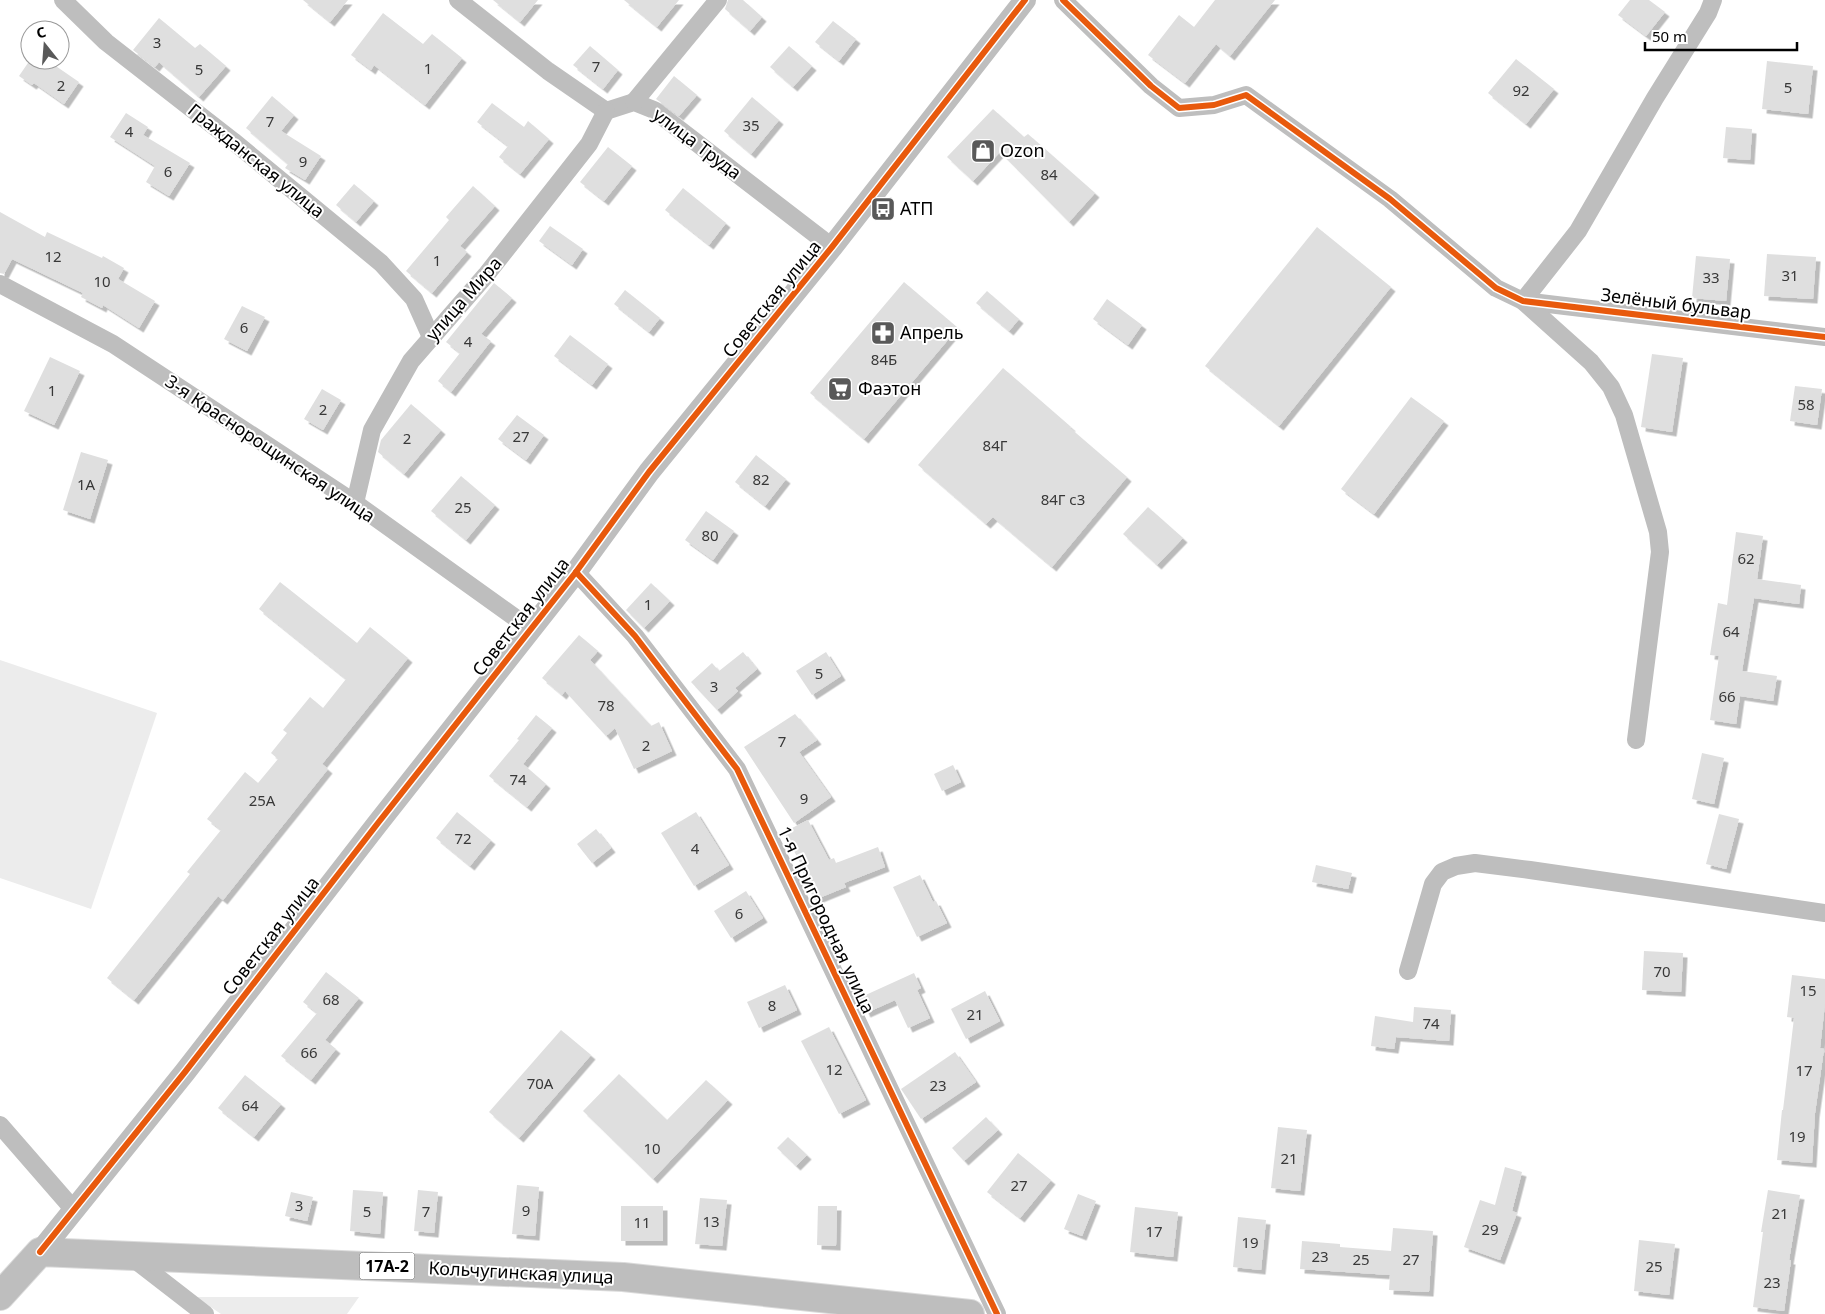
<svg xmlns="http://www.w3.org/2000/svg" width="1825" height="1314" viewBox="0 0 1825 1314" font-family="'Noto Sans',sans-serif">
<defs>
<filter id="shadow"><feDropShadow dx="4.5" dy="4.5" stdDeviation="0" flood-color="#0004"/></filter>
</defs>
<rect width="100%" height="100%" fill="#fff"/>
<g fill="#ececec">
<path d="M0,660L157,713L91,909L0,878Z"/>
<path d="M196,1297H359L347,1314H221Z"/>
</g>
<g fill="#dfdfdf" filter="url(#shadow)">
<path d="M303,0H348L330,22Z"/>
<path d="M493,0H538L520,22Z"/>
<path d="M624,0H679L657,27Z"/>
<path d="M728,0H743L762,17L750,31L725,9Z"/>
<path d="M1215,0H1275L1230,56L1216,44L1185,83L1148,55L1179,15L1194,27Z"/>
<path d="M1630,0H1649L1665,12L1646,36L1618,15Z"/>
<path d="M383,13L423,44L432,34L462,58L425,105L374,65L371,70L351,55Z"/>
<path d="M159,18L195,48L200,44L226,66L199,97L159,62L155,67L133,50Z"/>
<path d="M833,21L856,39L839,61L815,42Z"/>
<path d="M590,46L618,70L603,89L573,65Z"/>
<path d="M789,46L812,66L793,87L770,67Z"/>
<path d="M1516,59L1554,89L1526,124L1488,93Z"/>
<path d="M30,60H47L79,82L64,104L34,83L32,85L19,76Z"/>
<path d="M1767,61L1813,66L1808,114L1762,109Z"/>
<path d="M674,76L697,95L679,116L656,99Z"/>
<path d="M272,96L294,115L281,131L321,156L305,180L285,168L288,164L246,128Z"/>
<path d="M752,97L779,120L751,154L724,131Z"/>
<path d="M492,103L524,127L528,121L549,139L520,174L499,157L508,146L477,122Z"/>
<path d="M993,109L1024,137L1028,134L1095,193L1069,222L1000,152L973,181L947,157Z"/>
<path d="M126,113L148,127L143,135L190,163L169,196L146,182L155,166L110,137Z"/>
<path d="M1726,127L1752,129L1750,160L1723,158Z"/>
<path d="M608,147L632,166L604,201L580,182Z"/>
<path d="M354,184L374,201L356,222L336,205Z"/>
<path d="M473,186L495,206L460,246L467,252L432,293L406,271L449,220L446,217Z"/>
<path d="M683,188L726,223L709,245L665,210Z"/>
<path d="M0,212L45,237L47,232L102,258L103,256L124,268L118,279L155,301L139,328L103,305L102,308L81,297L83,293L12,259L4,274L0,273Z"/>
<path d="M550,226L583,249L572,265L539,241Z"/>
<path d="M1317,227L1391,287L1279,426L1205,366Z"/>
<path d="M1767,254L1816,257L1813,299L1764,296Z"/>
<path d="M1696,256L1730,259L1726,301L1692,298Z"/>
<path d="M904,282L958,328L864,439L810,393Z"/>
<path d="M494,283L512,298L481,334L491,341L451,392L438,381L460,353L446,342Z"/>
<path d="M625,290L660,318L649,332L614,304Z"/>
<path d="M987,291L1019,319L1009,331L976,303Z"/>
<path d="M1107,299L1142,325L1128,345L1093,319Z"/>
<path d="M242,306L265,317L247,351L224,339Z"/>
<path d="M570,335L608,364L592,385L554,356Z"/>
<path d="M1652,354L1683,358L1672,432L1641,427Z"/>
<path d="M50,357L80,371L54,425L24,411Z"/>
<path d="M1003,368L1071,427L1070,428L1127,477L1052,567L993,517L986,524L918,465Z"/>
<path d="M1795,386L1822,389L1817,425L1790,421Z"/>
<path d="M322,389L341,400L323,430L304,419Z"/>
<path d="M1411,397L1444,421L1374,514L1341,489Z"/>
<path d="M411,404L441,430L404,474L378,452L381,440Z"/>
<path d="M517,415L544,435L526,460L498,439Z"/>
<path d="M81,452L108,460L90,519L63,510Z"/>
<path d="M756,455L786,479L765,506L735,482Z"/>
<path d="M461,476L495,505L466,540L431,511Z"/>
<path d="M1148,507L1183,538L1157,565L1123,534Z"/>
<path d="M706,511L734,531L713,560L685,540Z"/>
<path d="M1736,532L1763,536L1757,579L1801,585L1799,604L1754,598L1742,671L1777,676L1773,701L1740,696L1736,724L1710,720L1719,656L1710,655L1718,603L1727,605Z"/>
<path d="M280,582L357,643L370,627L408,658L322,764L328,769L223,900L218,896L134,1000L107,978L190,874L187,872L221,830L207,819L245,772L258,783L278,759L271,753L287,733L283,730L310,697L323,708L346,679L259,609Z"/>
<path d="M651,583L670,601L644,628L626,610Z"/>
<path d="M579,635L598,651L590,660L651,726L659,722L672,751L634,769L615,728L606,736L565,691L562,695L542,678Z"/>
<path d="M743,652L757,669L735,688L738,691L717,710L691,682L712,663L719,671Z"/>
<path d="M826,652L841,676L812,695L796,671Z"/>
<path d="M795,714L817,740L799,752L831,797L794,823L744,747Z"/>
<path d="M536,715L552,728L523,764L546,784L527,807L489,776L519,740L517,739Z"/>
<path d="M1702,753L1724,758L1714,804L1692,799Z"/>
<path d="M953,765L961,782L942,791L934,774Z"/>
<path d="M457,812L491,840L470,866L436,838Z"/>
<path d="M696,812L729,865L694,886L661,833Z"/>
<path d="M1719,814L1739,819L1726,869L1706,864Z"/>
<path d="M808,820L829,860L834,858L836,863L878,847L885,867L844,883L846,887L814,900L802,870H804L784,832Z"/>
<path d="M596,829L611,848L592,863L577,844Z"/>
<path d="M1316,865L1352,873L1348,889L1312,882Z"/>
<path d="M920,875L933,902L936,901L947,923L917,937L893,887Z"/>
<path d="M746,891L763,918L731,938L714,911Z"/>
<path d="M1644,951L1683,953L1681,992L1642,990Z"/>
<path d="M326,972L359,998L325,1040L336,1049L311,1080L281,1056L317,1013L303,1002Z"/>
<path d="M914,973L921,988L917,990L930,1018L908,1028L895,1000L866,1013L859,998Z"/>
<path d="M1792,975L1825,979V1004L1820,1048L1824,1049L1815,1113L1812,1163L1777,1160L1782,1110H1783L1794,1018L1787,1017Z"/>
<path d="M785,985L797,1010L759,1028L747,1002Z"/>
<path d="M985,991L1000,1021L966,1039L951,1009Z"/>
<path d="M1414,1007L1451,1010L1449,1041L1396,1037L1394,1049L1371,1046L1375,1016L1413,1022Z"/>
<path d="M829,1027L866,1100L839,1114L801,1041Z"/>
<path d="M561,1030L591,1055L519,1138L489,1112Z"/>
<path d="M955,1052L976,1082L921,1119L901,1089Z"/>
<path d="M619,1074L667,1120L706,1080L728,1100L653,1179L583,1111Z"/>
<path d="M245,1075L281,1104L254,1137L218,1108Z"/>
<path d="M986,1117L998,1130L964,1161L952,1148Z"/>
<path d="M1278,1127L1307,1130L1300,1191L1271,1188Z"/>
<path d="M788,1137L807,1155L796,1166L777,1148Z"/>
<path d="M1018,1153L1051,1180L1020,1218L987,1192Z"/>
<path d="M1505,1167L1522,1172L1512,1211L1517,1213L1500,1260L1464,1247L1480,1200L1495,1205Z"/>
<path d="M517,1185L539,1187L535,1236L512,1234Z"/>
<path d="M353,1190L383,1192L380,1234L350,1231Z"/>
<path d="M418,1190L438,1192L434,1233L414,1231Z"/>
<path d="M1768,1190L1800,1195L1789,1260H1791L1784,1311L1753,1307L1763,1232H1761Z"/>
<path d="M291,1192L313,1197L307,1221L285,1216Z"/>
<path d="M1078,1194L1096,1201L1082,1236L1064,1229Z"/>
<path d="M700,1198L727,1200L722,1246L695,1244Z"/>
<rect x="621" y="1206" width="42" height="35"/>
<path d="M818,1206H837L836,1246L817,1245Z"/>
<path d="M1135,1207L1178,1212L1173,1257L1130,1252Z"/>
<path d="M1238,1217L1266,1220L1261,1270L1233,1267Z"/>
<path d="M1393,1228L1433,1231L1429,1292L1389,1290L1390,1275L1300,1269L1302,1241L1340,1244V1247L1391,1251Z"/>
<path d="M1639,1240L1675,1244L1669,1295L1634,1291Z"/>
</g>
<g fill="none" stroke-linecap="round" stroke-linejoin="round">
<defs>
<path id="primary" d="M0,1296L40,1252L623,1277L970,1314"/>
</defs>
<use href="#primary" stroke="#dbdbdb" stroke-width="30"/>
<g stroke="#bebebe" stroke-width="18">
<path d="M63,0L106,42L233,141L381,263L414,299L431,337"/>
<path d="M458,0L548,71L606,111L634,102L654,110L832,247"/>
<path d="M1063,0L1151,86L1179,108L1214,105L1246,95L1390,199L1496,288L1523,301L1825,337"/>
<path d="M634,102L718,0"/>
<path d="M0,284L113,344L355,503L531,629"/>
<path d="M355,503L372,430L411,361L486,275L589,144L606,111"/>
<path d="M576,572L635,636L737,769L997,1314"/>
<path d="M1636,740L1660,552L1658,532L1624,415L1611,387L1591,362L1523,301L1578,231L1655,98L1708,13L1713,0"/>
<path d="M1408,971L1433,884L1442,872L1456,866L1475,863L1530,870L1825,913"/>
<path d="M0,1125L74,1210"/>
<path d="M130,1256L205,1314"/>
</g>
<path stroke="#bebebe" stroke-width="22" d="M40,1252L185,1072L378,823L576,572L649,472L832,247L1025,0"/>
<use href="#primary" stroke="#bebebe" stroke-width="28"/>
<defs>
<g id="cycleway">
<path d="M1063,0L1151,86L1179,108L1214,105L1246,95L1390,199L1496,288L1523,301L1825,337"/>
<path d="M576,572L635,636L737,769L997,1314"/>
<path d="M40,1252L185,1072L378,823L576,572L649,472L832,247L1025,0"/>
</g>
</defs>
<use href="#cycleway" stroke="#fff" stroke-width="9"/>
<use href="#cycleway" stroke="#e8590c" stroke-width="6"/>
</g>
<defs>
<symbol id="shop-square" viewBox="-11 -11 22 22"><rect x="-9" y="-9" width="18" height="18" rx="4" fill="#595959" stroke="#fff"/><path d="M-5-2.5h2.3a2.7 3.5 0 0 1 5.4 0H5L5.5 6h-11ZM-1.5-2.5h3a1.5 2.3 0 0 0-3 0Z" fill="#fff"/></symbol>
<symbol id="bus-square" viewBox="-11 -11 22 22"><rect x="-9" y="-9" width="18" height="18" rx="4" fill="#595959" stroke="#fff"/><path d="M-5-6H5V4H4V6H2V4H-2V6H-4V4H-5ZM-3.5-4V0h7V-4ZM-3.5 1.2v1.5H-2V1.2ZM2 1.2v1.5H3.5V1.2Z" fill="#fff"/></symbol>
<symbol id="pharmacy-square" viewBox="-11 -11 22 22"><rect x="-9" y="-9" width="18" height="18" rx="4" fill="#595959" stroke="#fff"/><path d="M-2-6h4v4h4v4h-4v4h-4v-4h-4v-4h4Z" fill="#fff"/></symbol>
<symbol id="supermarket-square" viewBox="-11 -11 22 22"><rect x="-9" y="-9" width="18" height="18" rx="4" fill="#595959" stroke="#fff"/><path d="M-6-5.5h2.5l.6 2H6L4.5 2H-2.5L-4.4-4H-6ZM-1.5 3.2a1.3 1.3 0 1 0 .1 0ZM3 3.2a1.3 1.3 0 1 0 .1 0Z" fill="#fff"/></symbol>
</defs>
<g fill-rule="evenodd">
<use href="#shop-square" x="969" y="137" width="28" height="28"/>
<use href="#bus-square" x="869" y="195" width="28" height="28"/>
<use href="#pharmacy-square" x="869" y="319" width="28" height="28"/>
<use href="#supermarket-square" x="826" y="375" width="28" height="28"/>
</g>
<g text-anchor="middle" stroke-width="4" stroke-linejoin="round" paint-order="stroke">
<g font-size="15" fill="#383838">
<text x="157" y="48">3</text>
<text x="596" y="72">7</text>
<text x="428" y="74">1</text>
<text x="199" y="75">5</text>
<text x="61" y="91">2</text>
<text x="1788" y="93">5</text>
<text x="1521" y="96">92</text>
<text x="270" y="127">7</text>
<text x="751" y="131">35</text>
<text x="129" y="137">4</text>
<text x="303" y="167">9</text>
<text x="168" y="177">6</text>
<text x="1049" y="180">84</text>
<text x="53" y="262">12</text>
<text x="437" y="266">1</text>
<text x="1790" y="281">31</text>
<text x="1711" y="283">33</text>
<text x="102" y="287">10</text>
<text x="244" y="333">6</text>
<text x="468" y="347">4</text>
<text x="884" y="365">84Б</text>
<text x="52" y="396">1</text>
<text x="1806" y="410">58</text>
<text x="323" y="415">2</text>
<text x="521" y="442">27</text>
<text x="407" y="444">2</text>
<text x="995" y="451">84Г</text>
<text x="761" y="485">82</text>
<text x="86" y="490">1А</text>
<text x="1063" y="505">84Г с3</text>
<text x="463" y="513">25</text>
<text x="710" y="541">80</text>
<text x="1746" y="564">62</text>
<text x="648" y="610">1</text>
<text x="1731" y="637">64</text>
<text x="819" y="679">5</text>
<text x="714" y="692">3</text>
<text x="1727" y="702">66</text>
<text x="606" y="711">78</text>
<text x="782" y="747">7</text>
<text x="646" y="751">2</text>
<text x="518" y="785">74</text>
<text x="804" y="804">9</text>
<text x="262" y="806">25А</text>
<text x="463" y="844">72</text>
<text x="695" y="854">4</text>
<text x="739" y="919">6</text>
<text x="1662" y="977">70</text>
<text x="1808" y="996">15</text>
<text x="331" y="1005">68</text>
<text x="772" y="1011">8</text>
<text x="975" y="1020">21</text>
<text x="1431" y="1029">74</text>
<text x="309" y="1058">66</text>
<text x="834" y="1075">12</text>
<text x="1804" y="1076">17</text>
<text x="540" y="1089">70А</text>
<text x="938" y="1091">23</text>
<text x="250" y="1111">64</text>
<text x="1797" y="1142">19</text>
<text x="652" y="1154">10</text>
<text x="1289" y="1164">21</text>
<text x="1019" y="1191">27</text>
<text x="299" y="1211">3</text>
<text x="526" y="1216">9</text>
<text x="367" y="1217">5</text>
<text x="426" y="1217">7</text>
<text x="1780" y="1219">21</text>
<text x="711" y="1227">13</text>
<text x="642" y="1228">11</text>
<text x="1490" y="1235">29</text>
<text x="1154" y="1237">17</text>
<text x="1250" y="1248">19</text>
<text x="1320" y="1262">23</text>
<text x="1361" y="1265">25</text>
<text x="1411" y="1265">27</text>
<text x="1654" y="1272">25</text>
<text x="1772" y="1288">23</text>
</g>
<rect fill="#fff" stroke="#4c4c4c" stroke-width="1" x="359.5" y="1252.5" width="55" height="27" rx="4"/>
<g font-size="16" font-weight="bold" fill="#000">
<text x="387" y="1272">17А-2</text>
</g>
<g font-size="18" fill="#000" stroke="#fff">
<text transform="translate(697 144) rotate(37)" y="6">улица Труда</text>
<text transform="translate(256 161) rotate(39)" y="6">Гражданская улица</text>
<text transform="translate(464 299) rotate(-49)" y="6">улица Мира</text>
<text transform="translate(772 299) rotate(-51)" y="6">Советская улица</text>
<text transform="translate(1676 304) rotate(7)" y="6">Зелёный бульвар</text>
<text transform="translate(270 449) rotate(34)" y="6">3-я Краснорощинская улица</text>
<text transform="translate(521 617) rotate(-52)" y="6">Советская улица</text>
<text transform="translate(826 920) rotate(65)" y="6">1-я Пригородная улица</text>
<text transform="translate(271 936) rotate(-52)" y="6">Советская улица</text>
<text transform="translate(521 1273) rotate(3)" y="6">Кольчугинская улица</text>
</g>
<g font-size="18" fill="#000" stroke="#fff" text-anchor="start">
<text x="1000" y="157">Ozon</text>
<text x="900" y="215">АТП</text>
<text x="900" y="339">Апрель</text>
<text x="858" y="395">Фаэтон</text>
</g>
</g>
<g transform="translate(45 45) rotate(343)"><circle r="24" fill="#ffffff" stroke="#999999"/>
<path d="M0-4L9 19L0 12L-9 19Z" fill="#595959"/>
<text y="-8" font-size="14" font-weight="bold" text-anchor="middle" fill="#000000">С</text>
</g>
<path d="M1645 42v8h152v-8" fill="none" stroke="#000000" stroke-width="2.5"/>
<text x="1652" y="42" font-size="15" fill="#000000" stroke="#ffffff" stroke-width="4" paint-order="stroke">50 m</text>
</svg>
